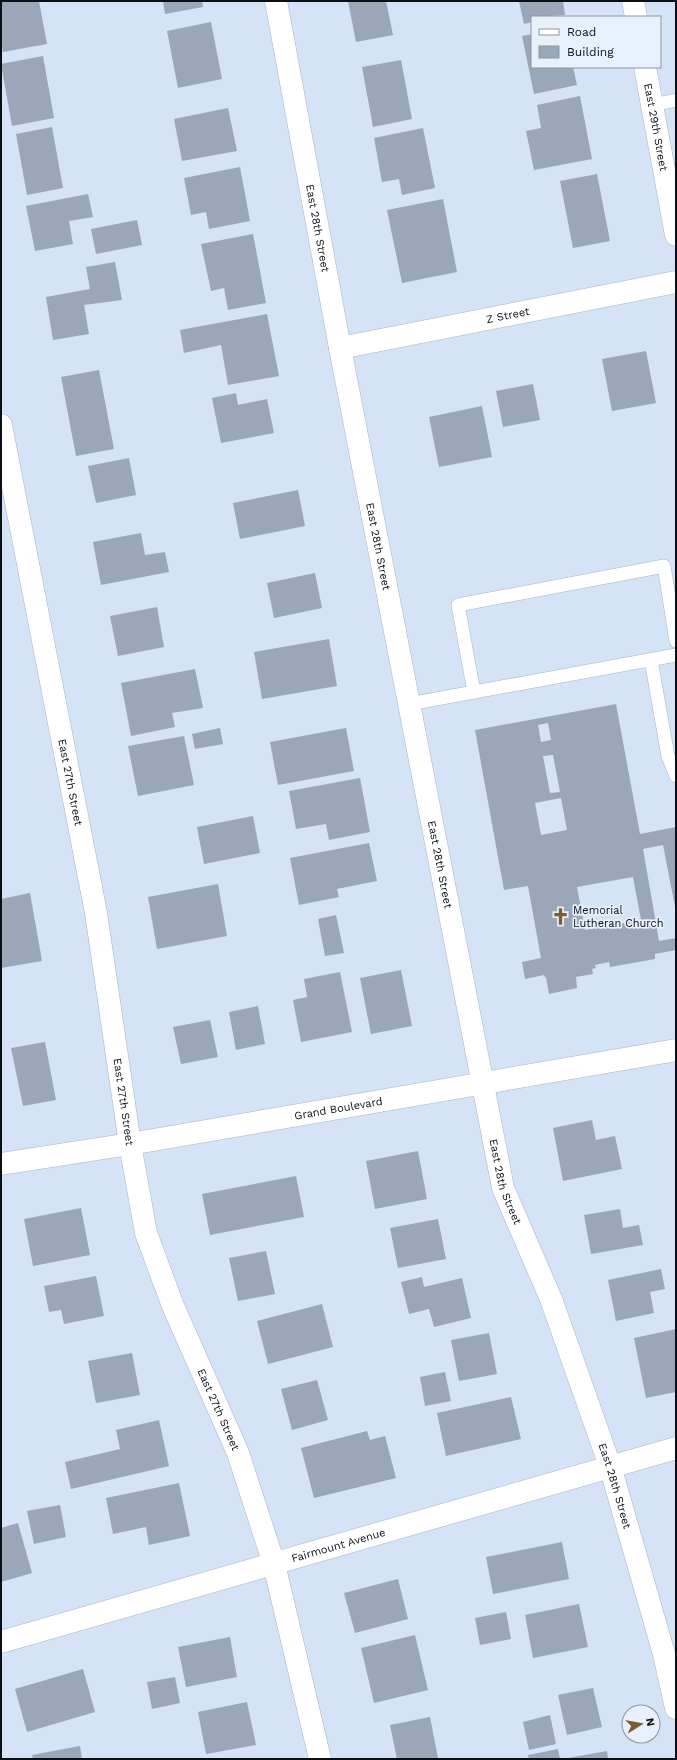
<svg xmlns="http://www.w3.org/2000/svg" width="677" height="1760" viewBox="0 0 677 1760" font-family="'Work Sans',sans-serif">
<rect width="100%" height="100%" fill="#d4e3f6"/>
<g fill="#99a7b9" fill-rule="evenodd">
<path d="M1,1H39L47,44L3,52L1,42Z"/>
<path d="M163,1H202L203,7L165,14Z"/>
<path d="M348,1H386L393,35L356,42Z"/>
<path d="M519,1H563L565,15L532,17V22L524,24Z"/>
<path d="M211,22L222,79L178,88L167,31Z"/>
<path d="M532,34V67H573L577,85L534,94L522,36Z"/>
<path d="M43,56L54,118L12,126L1,64Z"/>
<path d="M401,60L412,119L373,127L362,67Z"/>
<path d="M580,96L592,159L534,170L526,131L541,128L537,105Z"/>
<path d="M228,108L237,151L182,161L174,119Z"/>
<path d="M52,127L63,188L27,195L16,134Z"/>
<path d="M423,128L435,188L402,195L399,179L382,182L374,138Z"/>
<path d="M240,167L250,221L209,229L206,212L191,215L184,178Z"/>
<path d="M597,174L610,241L573,248L560,181Z"/>
<path d="M88,194L93,217L69,221L73,244L35,251L26,206Z"/>
<path d="M443,199L457,272L402,283L387,210Z"/>
<path d="M137,220L142,245L96,254L91,229Z"/>
<path d="M253,234L266,303L228,310L224,288L211,291L201,244Z"/>
<path d="M115,262L122,300L84,305L89,334L53,340L46,297L90,289L86,267Z"/>
<path d="M267,314L279,376L228,385L221,345L184,353L180,330Z"/>
<path d="M646,351L656,403L612,411L602,359Z"/>
<path d="M99,370L114,449L76,456L61,377Z"/>
<path d="M533,384L540,420L503,427L496,391Z"/>
<path d="M236,393L238,405L267,399L274,433L221,443L212,398Z"/>
<path d="M482,406L492,457L439,467L429,417Z"/>
<path d="M129,458L136,495L96,503L88,466Z"/>
<path d="M298,490L305,526L240,539L233,503Z"/>
<path d="M141,533L145,555L165,552L169,572L101,585L93,542Z"/>
<path d="M315,573L322,608L274,618L267,583Z"/>
<path d="M157,607L164,647L118,656L110,616Z"/>
<path d="M329,639L337,686L262,699L254,652Z"/>
<path d="M195,669L203,708L172,713L175,727L131,736L121,683Z"/>
<path d="M616,704L640,834L676,827V912L663,845L643,849L659,941L676,938V950L655,954V959L610,967L609,962L595,965L596,968L592,969L593,974L576,977L577,988L549,994L546,977L545,978L544,975L525,979L522,962L541,958L528,886L504,890L475,730ZM548,723L551,740L541,742L538,725ZM553,755L560,792L550,793L543,756ZM561,798L567,830L541,835L535,803ZM633,877L641,920L585,930L577,887Z"/>
<path d="M220,728L223,744L195,749L192,734Z"/>
<path d="M346,728L354,771L278,785L270,742Z"/>
<path d="M184,736L194,785L138,796L128,746Z"/>
<path d="M360,778L370,832L329,840L326,824L296,829L289,791Z"/>
<path d="M253,816L260,853L204,864L197,827Z"/>
<path d="M369,843L377,881L337,889L339,897L299,905L290,858Z"/>
<path d="M218,884L227,936L157,949L148,897Z"/>
<path d="M30,893L42,961L1,968V899Z"/>
<path d="M336,915L344,953L325,956L318,919Z"/>
<path d="M401,970L412,1026L371,1034L360,978Z"/>
<path d="M340,972L352,1032L301,1042L293,1000L307,997L304,979Z"/>
<path d="M258,1006L265,1044L236,1050L229,1012Z"/>
<path d="M210,1020L218,1057L181,1064L173,1027Z"/>
<path d="M45,1042L56,1100L23,1106L11,1048Z"/>
<path d="M592,1120L596,1140L615,1136L622,1169L563,1181L553,1128Z"/>
<path d="M418,1151L427,1199L375,1209L366,1161Z"/>
<path d="M296,1176L304,1217L210,1235L202,1194Z"/>
<path d="M81,1208L90,1255L33,1266L24,1219Z"/>
<path d="M620,1209L623,1228L639,1225L643,1245L591,1254L584,1215Z"/>
<path d="M438,1219L446,1259L398,1268L390,1228Z"/>
<path d="M266,1251L275,1294L238,1301L229,1258Z"/>
<path d="M661,1269L665,1289L650,1292L654,1313L616,1321L608,1280Z"/>
<path d="M96,1276L104,1316L64,1324L61,1310L49,1312L44,1286Z"/>
<path d="M422,1277L424,1287L462,1278L471,1318L434,1327L429,1309L409,1314L401,1282Z"/>
<path d="M322,1304L333,1347L268,1364L257,1321Z"/>
<path d="M676,1329V1392L646,1398L634,1338Z"/>
<path d="M489,1333L497,1374L459,1381L451,1340Z"/>
<path d="M132,1353L140,1395L96,1403L88,1361Z"/>
<path d="M445,1372L451,1401L425,1406L420,1377Z"/>
<path d="M317,1380L328,1420L292,1430L281,1389Z"/>
<path d="M511,1397L521,1439L446,1456L437,1413Z"/>
<path d="M159,1420L169,1466L71,1489L65,1462L120,1449L116,1430Z"/>
<path d="M367,1431L370,1440L385,1436L396,1478L314,1498L301,1448Z"/>
<path d="M179,1483L190,1536L149,1545L146,1527L113,1534L106,1498Z"/>
<path d="M60,1505L66,1537L34,1544L27,1511Z"/>
<path d="M18,1523L32,1573L1,1582V1528Z"/>
<path d="M562,1542L569,1579L493,1594L486,1557Z"/>
<path d="M398,1579L408,1619L355,1633L344,1593Z"/>
<path d="M579,1604L588,1647L533,1658L525,1615Z"/>
<path d="M506,1612L511,1639L480,1645L475,1618Z"/>
<path d="M415,1635L428,1690L374,1703L361,1648Z"/>
<path d="M230,1637L237,1677L186,1687L178,1647Z"/>
<path d="M83,1669L95,1712L27,1732L15,1689Z"/>
<path d="M175,1677L180,1703L152,1709L147,1682Z"/>
<path d="M593,1688L602,1727L567,1735L558,1695Z"/>
<path d="M247,1702L256,1745L206,1754L198,1712Z"/>
<path d="M550,1715L556,1744L529,1750L523,1722Z"/>
<path d="M430,1717L438,1758L397,1759L390,1725Z"/>
<path d="M80,1746L82,1759H33L32,1755Z"/>
<path d="M558,1749L560,1759H529L528,1755Z"/>
<path d="M607,1751L608,1759H568V1758Z"/>
</g>
<g fill="none" stroke-linecap="round" stroke-linejoin="round">
<defs>
<g id="service">
<path d="M652,105L676,100"/>
<path d="M651,660L668,756L676,776"/>
<path d="M474,692L458,605L664,566L676,641"/>
<path d="M409,704L676,655"/>
</g>
<g id="minor">
<path id="s1" d="M276,1L340,348L503,1188L551,1299L610,1466L664,1654L676,1708"/>
<path d="M633,1L636,17"/>
<path id="s2" d="M645,67L676,235"/>
<path id="s3" d="M340,348L676,282"/>
<path id="s4" d="M1,425L96,913L130,1144L146,1233L173,1306L238,1453L274,1564L320,1759"/>
<path id="s5" d="M1,1642L676,1448"/>
</g>
<g id="secondary">
<path id="s6" d="M1,1164L130,1144L676,1050"/>
</g>
</defs>
<use href="#service" stroke="#a6b4c7" stroke-width="14"/>
<use href="#minor" stroke="#a6b4c7" stroke-width="23"/>
<use href="#secondary" stroke="#a6b4c7" stroke-width="23"/>
<use href="#service" stroke="#fff" stroke-width="13"/>
<use href="#minor" stroke="#fff" stroke-width="22"/>
<use href="#secondary" stroke="#fff" stroke-width="22"/>
</g>
<defs>
<symbol id="church-bare" viewBox="-9 -9 18 18"><path d="M-1.2-6h2.4v3.5h3.3v2.4h-3.3V6h-2.4V-.1h-3.3v-2.4h3.3Z" fill="#7c5d32" stroke="#e7f0fb" stroke-width="2.5" paint-order="stroke"/></symbol>
</defs>
<g fill-rule="evenodd">
<use href="#church-bare" x="548" y="904" width="25" height="25"/>
</g>
<g text-anchor="middle" stroke-width="3.5" stroke-linejoin="round" paint-order="stroke">
<g font-size="11" fill="#0a0f15" stroke="#e7f0fb">
<text dy="4" stroke="none"><textPath href="#s2" startOffset="61">East 29th Street</textPath></text>
<text dy="4" stroke="none"><textPath href="#s1" startOffset="231">East 28th Street</textPath></text>
<text dy="4" stroke="none"><textPath href="#s3" startOffset="171">Z Street</textPath></text>
<text dy="4" stroke="none"><textPath href="#s1" startOffset="555">East 28th Street</textPath></text>
<text dy="4" stroke="none"><textPath href="#s4" startOffset="364">East 27th Street</textPath></text>
<text dy="4" stroke="none"><textPath href="#s1" startOffset="879">East 28th Street</textPath></text>
<text dy="4" stroke="none"><textPath href="#s4" startOffset="688">East 27th Street</textPath></text>
<text dy="4" stroke="none"><textPath href="#s6" startOffset="342">Grand Boulevard</textPath></text>
<text dy="4" stroke="none"><textPath href="#s1" startOffset="1203">East 28th Street</textPath></text>
<text dy="4" stroke="none"><textPath href="#s4" startOffset="1012">East 27th Street</textPath></text>
<text dy="4" stroke="none"><textPath href="#s1" startOffset="1527">East 28th Street</textPath></text>
<text dy="4" stroke="none"><textPath href="#s5" startOffset="351">Fairmount Avenue</textPath></text>
</g>
<g font-size="11" fill="#0a0f15" stroke="#e7f0fb" text-anchor="start">
<text x="573" y="914">Memorial<tspan x="573" dy="13">Lutheran Church</tspan></text>
</g>
</g>
<rect width="677" height="1760" fill="none" stroke="#0a0f15" stroke-width="4"/>
<rect x="531" y="16" width="130" height="52" fill="#e7f0fb" stroke="#8f969f"/>
<rect x="539" y="29" width="20" height="6" fill="#ffffff" stroke="#8f969f"/>
<text x="567" y="36" font-size="12" fill="#0a0f15">Road</text>
<rect x="539" y="46" width="20" height="12" fill="#99a7b9" stroke="#8f969f"/>
<text x="567" y="56" font-size="12" fill="#0a0f15">Building</text>
<g transform="translate(641 1724) rotate(79)"><circle r="19" fill="#e7f0fb" stroke="#8f969f"/>
<path d="M0-3L7 15L0 10L-7 15Z" fill="#7c5d32"/>
<text y="-6" font-size="11" font-weight="bold" text-anchor="middle" fill="#0a0f15">N</text>
</g>
</svg>
